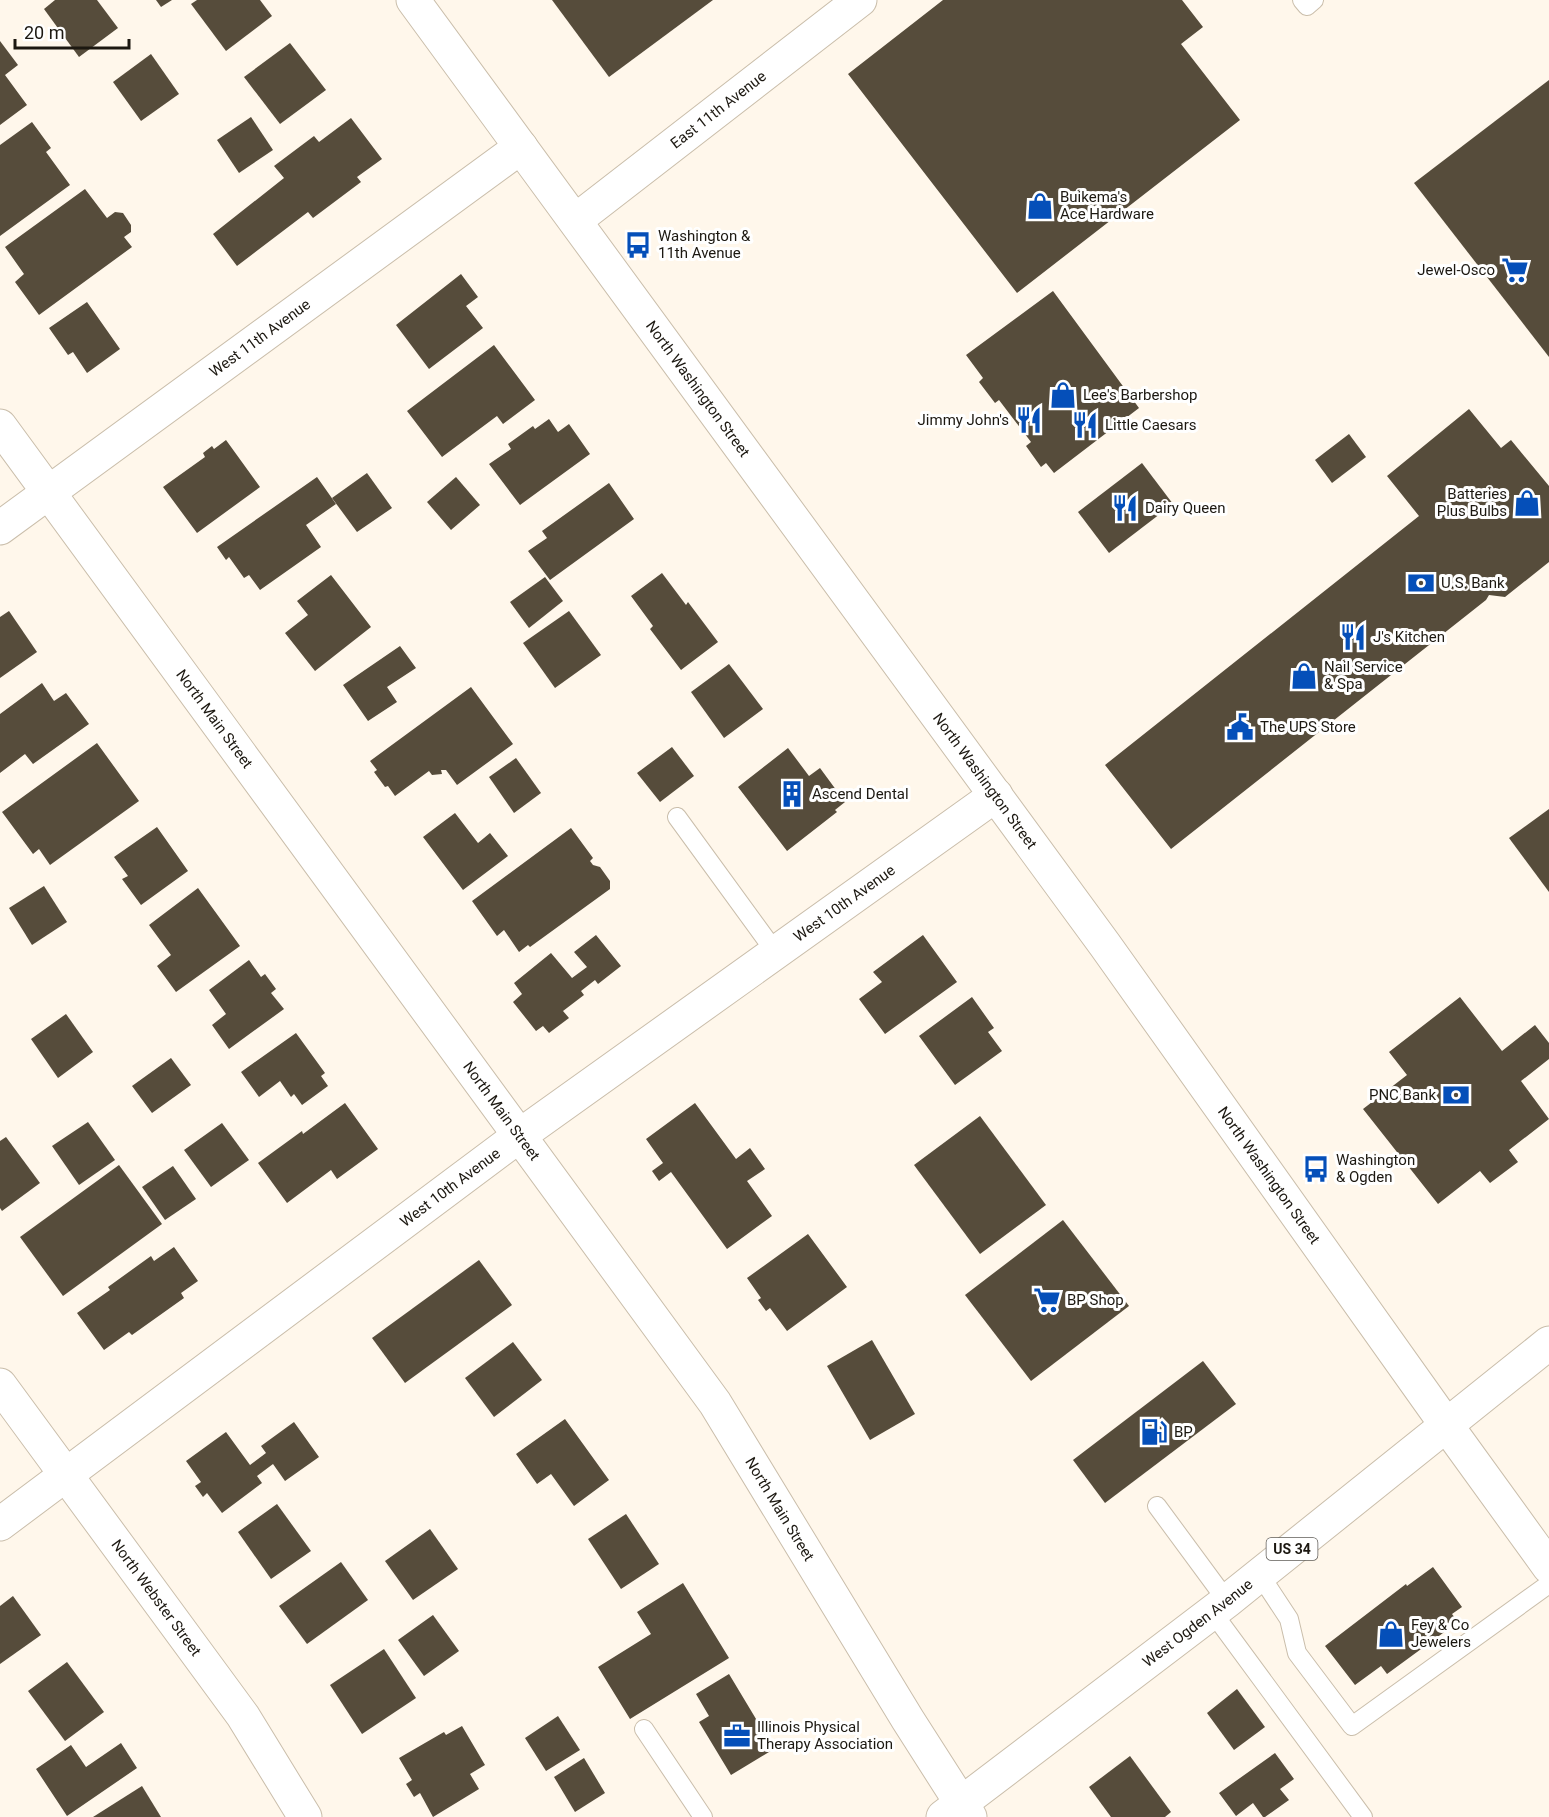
<svg xmlns="http://www.w3.org/2000/svg" width="1549" height="1817" viewBox="0 0 1549 1817" font-family="Roboto,sans-serif">
<rect width="100%" height="100%" fill="#fff7eb"/>
<g fill="#564c3b">
<path d="M55,0H97L118,28L79,57L44,9Z"/>
<path d="M156,0H172L161,7Z"/>
<path d="M197,0H260L272,16L226,51L191,4Z"/>
<path d="M552,0H713L609,77Z"/>
<path d="M943,0H1182L1203,27L1181,44L1240,120L1017,293L848,74Z"/>
<path d="M0,41L18,65L5,75L27,105L0,125Z"/>
<path d="M290,43L326,90L280,124L244,77Z"/>
<path d="M151,54L179,94L141,121L113,82Z"/>
<path d="M1549,80V357L1414,183Z"/>
<path d="M251,117L273,150L239,173L217,140Z"/>
<path d="M351,118L382,159L357,177L361,182L313,218L308,212L237,266L213,234L284,178L274,166L314,136L319,142Z"/>
<path d="M32,122L51,148L46,152L70,185L0,236V145Z"/>
<path d="M85,189L107,218L115,212L123,213L131,225V232L124,237L132,247L39,315L15,282L24,274L5,247Z"/>
<path d="M461,274L478,297L466,306L483,328L429,369L396,325Z"/>
<path d="M1053,291L1139,408L1054,473L1046,463L1041,467L1026,446L1031,442L999,400L995,403L979,382L983,378L966,355Z"/>
<path d="M87,302L120,349L87,373L73,352L68,355L49,328Z"/>
<path d="M494,345L535,400L503,424L497,416L442,457L407,411Z"/>
<path d="M1469,409L1501,448L1511,440L1549,486V562L1505,597L1489,595L1486,600L1171,849L1105,765L1419,516L1387,476Z"/>
<path d="M549,419L558,432L569,424L590,454L520,505L489,464L511,449L508,444L533,426L535,429Z"/>
<path d="M1349,434L1366,457L1332,483L1315,460Z"/>
<path d="M226,440L260,487L197,533L163,487L205,457L203,453L212,446L214,449Z"/>
<path d="M1142,463L1173,504L1109,553L1078,512Z"/>
<path d="M367,473L392,508L357,532L332,498Z"/>
<path d="M317,477L336,504L306,525L321,547L260,590L249,575L244,578L229,557L226,560L217,547Z"/>
<path d="M456,477L480,505L451,530L427,502Z"/>
<path d="M609,483L634,519L550,580L528,551L547,538L542,531Z"/>
<path d="M662,573L686,605L688,602L718,642L681,670L650,629L653,626L631,596Z"/>
<path d="M331,575L371,627L315,671L285,633L308,615L297,601Z"/>
<path d="M545,577L563,601L529,628L510,602Z"/>
<path d="M9,611L37,652L0,678V617Z"/>
<path d="M569,611L601,655L555,688L523,643Z"/>
<path d="M400,646L416,668L387,687L397,702L368,721L343,685Z"/>
<path d="M729,664L763,709L724,738L691,692Z"/>
<path d="M42,683L54,701L66,693L89,724L33,764L25,754L0,773V714Z"/>
<path d="M471,687L513,744L457,785L446,770H441L442,774L432,775L429,771L395,796L388,786L385,787L374,772L377,770L370,761Z"/>
<path d="M97,743L139,801L50,865L39,849L33,854L2,812Z"/>
<path d="M672,747L694,776L660,802L637,773Z"/>
<path d="M788,748L809,776L820,768L845,802L835,810L837,812L787,851L738,787Z"/>
<path d="M516,758L541,793L514,813L489,777Z"/>
<path d="M1549,809V892L1509,838Z"/>
<path d="M455,813L478,843L490,833L508,856L463,890L423,837Z"/>
<path d="M157,827L188,871L141,905L122,879L128,876L114,857Z"/>
<path d="M571,828L593,858L590,861L593,865L600,867L610,881V889L530,947L528,945L519,952L504,930L497,936L472,901Z"/>
<path d="M44,886L67,922L32,945L9,908Z"/>
<path d="M198,888L240,946L176,992L157,966L171,955L149,925Z"/>
<path d="M596,935L621,966L598,984L595,980L581,991L584,995L563,1011L569,1018L549,1033L543,1026L536,1031L513,1002L522,994L514,983L551,953L572,978L587,967L574,952Z"/>
<path d="M923,935L957,982L885,1034L859,999L882,982L873,972Z"/>
<path d="M249,960L261,977L265,974L276,989L271,993L284,1009L229,1049L212,1025L226,1014L209,990Z"/>
<path d="M972,997L994,1028L988,1032L1002,1051L955,1085L919,1036Z"/>
<path d="M1460,997L1502,1051L1535,1025L1549,1043V1059L1521,1081L1549,1119L1509,1150L1518,1162L1490,1183L1480,1171L1438,1204L1363,1109L1407,1075L1389,1052Z"/>
<path d="M66,1014L93,1052L58,1078L31,1039Z"/>
<path d="M296,1033L325,1073L321,1076L328,1086L302,1105L294,1094L291,1097L280,1081L259,1097L241,1072Z"/>
<path d="M171,1058L191,1085L152,1113L132,1086Z"/>
<path d="M345,1103L378,1149L337,1179L331,1170L287,1203L258,1163L302,1131L303,1134Z"/>
<path d="M695,1103L736,1159L750,1148L765,1169L747,1181L772,1216L727,1249L671,1172L659,1181L652,1171L663,1163L646,1139Z"/>
<path d="M980,1116L1046,1205L980,1254L914,1165Z"/>
<path d="M88,1122L115,1160L79,1185L52,1146Z"/>
<path d="M222,1123L249,1160L211,1187L184,1150Z"/>
<path d="M6,1137L40,1183L2,1211L0,1208V1141Z"/>
<path d="M119,1165L162,1224L63,1296L20,1237Z"/>
<path d="M173,1166L196,1199L165,1220L142,1187Z"/>
<path d="M1063,1220L1129,1306L1031,1381L965,1295Z"/>
<path d="M808,1234L847,1287L787,1331L770,1308L766,1311L758,1300L761,1298L747,1278Z"/>
<path d="M174,1247L198,1281L181,1293L184,1298L132,1335L129,1332L104,1350L77,1313L110,1290L108,1287L151,1256L154,1261Z"/>
<path d="M479,1260L512,1305L405,1383L372,1338Z"/>
<path d="M872,1340L915,1414L870,1440L827,1366Z"/>
<path d="M513,1342L542,1380L494,1417L465,1378Z"/>
<path d="M1203,1361L1236,1404L1105,1503L1073,1460Z"/>
<path d="M565,1419L609,1480L574,1506L551,1474L537,1484L516,1454Z"/>
<path d="M294,1422L319,1457L285,1481L273,1464L257,1476L262,1483L222,1513L207,1493L203,1497L195,1486L201,1482L186,1461L226,1432L250,1465L266,1453L261,1446Z"/>
<path d="M277,1504L311,1551L271,1579L238,1532Z"/>
<path d="M626,1514L659,1564L621,1589L588,1539Z"/>
<path d="M430,1529L458,1569L413,1600L385,1561Z"/>
<path d="M341,1562L368,1600L307,1644L279,1606Z"/>
<path d="M1433,1567L1462,1607L1452,1614L1458,1622L1387,1674L1381,1666L1355,1685L1325,1646L1406,1584L1407,1586Z"/>
<path d="M683,1583L729,1658L630,1719L598,1667L651,1634L637,1612Z"/>
<path d="M13,1596L41,1635L0,1664V1606Z"/>
<path d="M433,1615L459,1651L424,1676L398,1640Z"/>
<path d="M384,1649L416,1698L362,1734L330,1685Z"/>
<path d="M67,1662L104,1712L65,1741L28,1691Z"/>
<path d="M729,1674L774,1749L731,1775L699,1722L709,1716L696,1694Z"/>
<path d="M1237,1689L1265,1727L1234,1750L1207,1713Z"/>
<path d="M558,1716L580,1750L546,1771L525,1738Z"/>
<path d="M462,1726L485,1765L470,1774L479,1789L433,1817L420,1793L414,1797L406,1784L412,1780L399,1758L444,1732L446,1735Z"/>
<path d="M121,1743L137,1768L67,1816L36,1769L71,1745L86,1767Z"/>
<path d="M1275,1753L1294,1779L1280,1789L1289,1800L1265,1817H1263L1253,1803L1236,1816L1219,1793Z"/>
<path d="M1130,1756L1171,1812L1165,1817H1111L1089,1787Z"/>
<path d="M584,1758L605,1793L575,1812L554,1777Z"/>
<path d="M142,1786L161,1817H93Z"/>
</g>
<g fill="none" stroke-linecap="round" stroke-linejoin="round">
<defs>
<g id="lane">
<path d="M1302,0L1307,6L1314,0"/>
<path d="M677,817L776,953"/>
<path d="M1157,1506L1227,1601"/>
<path d="M1260,1575L1289,1619L1297,1653L1352,1726L1549,1584"/>
<path d="M1213,1613L1363,1817"/>
<path d="M644,1729L703,1817"/>
</g>
<g id="street">
<path id="s1" d="M576,220L860,0"/>
<path id="s2" d="M0,426L715,1403L908,1720L970,1817"/>
<path id="s3" d="M0,528L521,147"/>
<path id="s4" d="M0,1385L243,1716L305,1817"/>
<path id="s5" d="M0,1524L519,1136L996,795"/>
</g>
<g id="secondary">
<path id="s6" d="M413,0L1105,945L1447,1426L1549,1567"/>
</g>
<g id="primary">
<path id="s7" d="M943,1817L1227,1601L1549,1343"/>
</g>
</defs>
<use href="#lane" stroke="#cabeab" stroke-width="20"/>
<use href="#street" stroke="#cabeab" stroke-width="35"/>
<use href="#secondary" stroke="#cabeab" stroke-width="35"/>
<use href="#primary" stroke="#cabeab" stroke-width="35"/>
<use href="#lane" stroke="#fff" stroke-width="18"/>
<use href="#street" stroke="#fff" stroke-width="33"/>
<use href="#secondary" stroke="#fff" stroke-width="33"/>
<use href="#primary" stroke="#fff" stroke-width="33"/>
</g>
<defs>
<symbol id="shop-bare" viewBox="-9 -9 18 18"><path d="M-5-2.5h2.3a2.7 3.5 0 0 1 5.4 0H5L5.5 6h-11ZM-1.5-2.5h3a1.5 2.3 0 0 0-3 0Z" fill="#054fb9" stroke="#fff" stroke-width="2.5" paint-order="stroke"/></symbol>
<symbol id="bus-bare" viewBox="-9 -9 18 18"><path d="M-5-6H5V4H4V6H2V4H-2V6H-4V4H-5ZM-3.5-4V0h7V-4ZM-3.5 1.2v1.5H-2V1.2ZM2 1.2v1.5H3.5V1.2Z" fill="#054fb9" stroke="#fff" stroke-width="2.5" paint-order="stroke"/></symbol>
<symbol id="supermarket-bare" viewBox="-9 -9 18 18"><path d="M-6-5.5h2.5l.6 2H6L4.5 2H-2.5L-4.4-4H-6ZM-1.5 3.2a1.3 1.3 0 1 0 .1 0ZM3 3.2a1.3 1.3 0 1 0 .1 0Z" fill="#054fb9" stroke="#fff" stroke-width="2.5" paint-order="stroke"/></symbol>
<symbol id="restaurant-bare" viewBox="-9 -9 18 18"><path d="M-5-6h1v4h1v-4h1v4h1v-4h1v5L-1.5 .5V6h-2V.5L-5-1ZM5-6V6H3V1.5H1.5Q1.5-4 5-6Z" fill="#054fb9" stroke="#fff" stroke-width="2.5" paint-order="stroke"/></symbol>
<symbol id="bank-bare" viewBox="-9 -9 18 18"><path d="M-6-4H6V4H-6ZM0-2.3a2.3 2.3 0 1 0 0 4.6a2.3 2.3 0 1 0 0-4.6Z" fill="#054fb9" stroke="#fff" stroke-width="2.5" paint-order="stroke"/></symbol>
<symbol id="civic-bare" viewBox="-9 -9 18 18"><path d="M-.6-6.5H3V-4.5H.6V-3L4-1V1h2V6H-6V1h2V-1L-.6-3ZM-1.2 2.5V6h2.4V2.5Z" fill="#054fb9" stroke="#fff" stroke-width="2.5" paint-order="stroke"/></symbol>
<symbol id="building-bare" viewBox="-9 -9 18 18"><path d="M-4-6H4V6H1V3H-1V6H-4ZM-2.5-4.3h1.7v1.8h-1.7ZM.8-4.3h1.7v1.8H.8ZM-2.5-1h1.7V.8h-1.7ZM.8-1h1.7V.8H.8Z" fill="#054fb9" stroke="#fff" stroke-width="2.5" paint-order="stroke"/></symbol>
<symbol id="fuel-bare" viewBox="-9 -9 18 18"><path d="M-5.5-6h7V0h2V4h1.3V-2.5L3-4.5l.8-.8L6-3V5H2.5V1h-1V6h-7ZM-4.2-4.7v3.2H.2V-4.7Z" fill="#054fb9" stroke="#fff" stroke-width="2.5" paint-order="stroke"/></symbol>
<symbol id="office-bare" viewBox="-9 -9 18 18"><path d="M-6-3h4V-5.5h4V-3h4V5H-6ZM-1-4.5V-3h2v-1.5ZM-6 0V1H6V0Z" fill="#054fb9" stroke="#fff" stroke-width="2.5" paint-order="stroke"/></symbol>
</defs>
<g fill-rule="evenodd">
<use href="#shop-bare" x="1021" y="187" width="38" height="38"/>
<use href="#bus-bare" x="619" y="226" width="38" height="38"/>
<use href="#supermarket-bare" x="1496" y="251" width="38" height="38"/>
<use href="#shop-bare" x="1044" y="376" width="38" height="38"/>
<use href="#restaurant-bare" x="1010" y="401" width="38" height="38"/>
<use href="#restaurant-bare" x="1066" y="406" width="38" height="38"/>
<use href="#shop-bare" x="1508" y="484" width="38" height="38"/>
<use href="#restaurant-bare" x="1106" y="489" width="38" height="38"/>
<use href="#bank-bare" x="1402" y="564" width="38" height="38"/>
<use href="#restaurant-bare" x="1334" y="618" width="38" height="38"/>
<use href="#shop-bare" x="1285" y="657" width="38" height="38"/>
<use href="#civic-bare" x="1221" y="708" width="38" height="38"/>
<use href="#building-bare" x="773" y="775" width="38" height="38"/>
<use href="#bank-bare" x="1437" y="1076" width="38" height="38"/>
<use href="#bus-bare" x="1297" y="1150" width="38" height="38"/>
<use href="#supermarket-bare" x="1028" y="1281" width="38" height="38"/>
<use href="#fuel-bare" x="1135" y="1413" width="38" height="38"/>
<use href="#shop-bare" x="1372" y="1615" width="38" height="38"/>
<use href="#office-bare" x="718" y="1717" width="38" height="38"/>
</g>
<g text-anchor="middle" stroke-width="6" stroke-linejoin="round" paint-order="stroke">
<rect fill="#fff" stroke="#605d58" stroke-width="1.5" x="1266.5" y="1538" width="51" height="22" rx="4.5"/>
<g font-size="14" font-weight="bold" fill="#1c1811">
<text x="1292" y="1554">US 34</text>
</g>
<g font-size="15" fill="#1c1811" stroke="#fff">
<text dy="5" stroke="none"><textPath href="#s1" startOffset="180">East 11th Avenue</textPath></text>
<text dy="5" stroke="none"><textPath href="#s3" startOffset="322">West 11th Avenue</textPath></text>
<text dy="5" stroke="none"><textPath href="#s6" startOffset="482">North Washington Street</textPath></text>
<text dy="5" stroke="none"><textPath href="#s2" startOffset="363">North Main Street</textPath></text>
<text dy="5" stroke="none"><textPath href="#s6" startOffset="968">North Washington Street</textPath></text>
<text dy="5" stroke="none"><textPath href="#s5" startOffset="1048">West 10th Avenue</textPath></text>
<text dy="5" stroke="none"><textPath href="#s2" startOffset="849">North Main Street</textPath></text>
<text dy="5" stroke="none"><textPath href="#s6" startOffset="1454">North Washington Street</textPath></text>
<text dy="5" stroke="none"><textPath href="#s5" startOffset="562">West 10th Avenue</textPath></text>
<text dy="5" stroke="none"><textPath href="#s2" startOffset="1335">North Main Street</textPath></text>
<text dy="5" stroke="none"><textPath href="#s4" startOffset="264">North Webster Street</textPath></text>
<text dy="5" stroke="none"><textPath href="#s7" startOffset="320">West Ogden Avenue</textPath></text>
</g>
<g font-size="15" fill="#1c1811" stroke="#fff" text-anchor="start">
<text x="1060" y="202">Buikema's<tspan x="1060" dy="17">Ace Hardware</tspan></text>
<text x="658" y="241">Washington &amp;<tspan x="658" dy="17">11th Avenue</tspan></text>
<text x="1495" y="275" text-anchor="end">Jewel-Osco</text>
<text x="1083" y="400">Lee's Barbershop</text>
<text x="1009" y="425" text-anchor="end">Jimmy John's</text>
<text x="1105" y="430">Little Caesars</text>
<text x="1507" y="499" text-anchor="end">Batteries<tspan x="1507" dy="17">Plus Bulbs</tspan></text>
<text x="1145" y="513">Dairy Queen</text>
<text x="1441" y="588">U.S. Bank</text>
<text x="1373" y="642">J's Kitchen</text>
<text x="1324" y="672">Nail Service<tspan x="1324" dy="17">&amp; Spa</tspan></text>
<text x="1260" y="732">The UPS Store</text>
<text x="812" y="799">Ascend Dental</text>
<text x="1436" y="1100" text-anchor="end">PNC Bank</text>
<text x="1336" y="1165">Washington<tspan x="1336" dy="17">&amp; Ogden</tspan></text>
<text x="1067" y="1305">BP Shop</text>
<text x="1174" y="1437">BP</text>
<text x="1411" y="1630">Fey &amp; Co<tspan x="1411" dy="17">Jewelers</tspan></text>
<text x="757" y="1732">Illinois Physical<tspan x="757" dy="17">Therapy Association</tspan></text>
</g>
</g>
<path d="M15 39v9h114v-9" fill="none" stroke="#1c1811" stroke-width="3"/>
<text x="24" y="39" font-size="18" fill="#1c1811" stroke="#ffffff" stroke-width="4.5" paint-order="stroke">20 m</text>
</svg>
